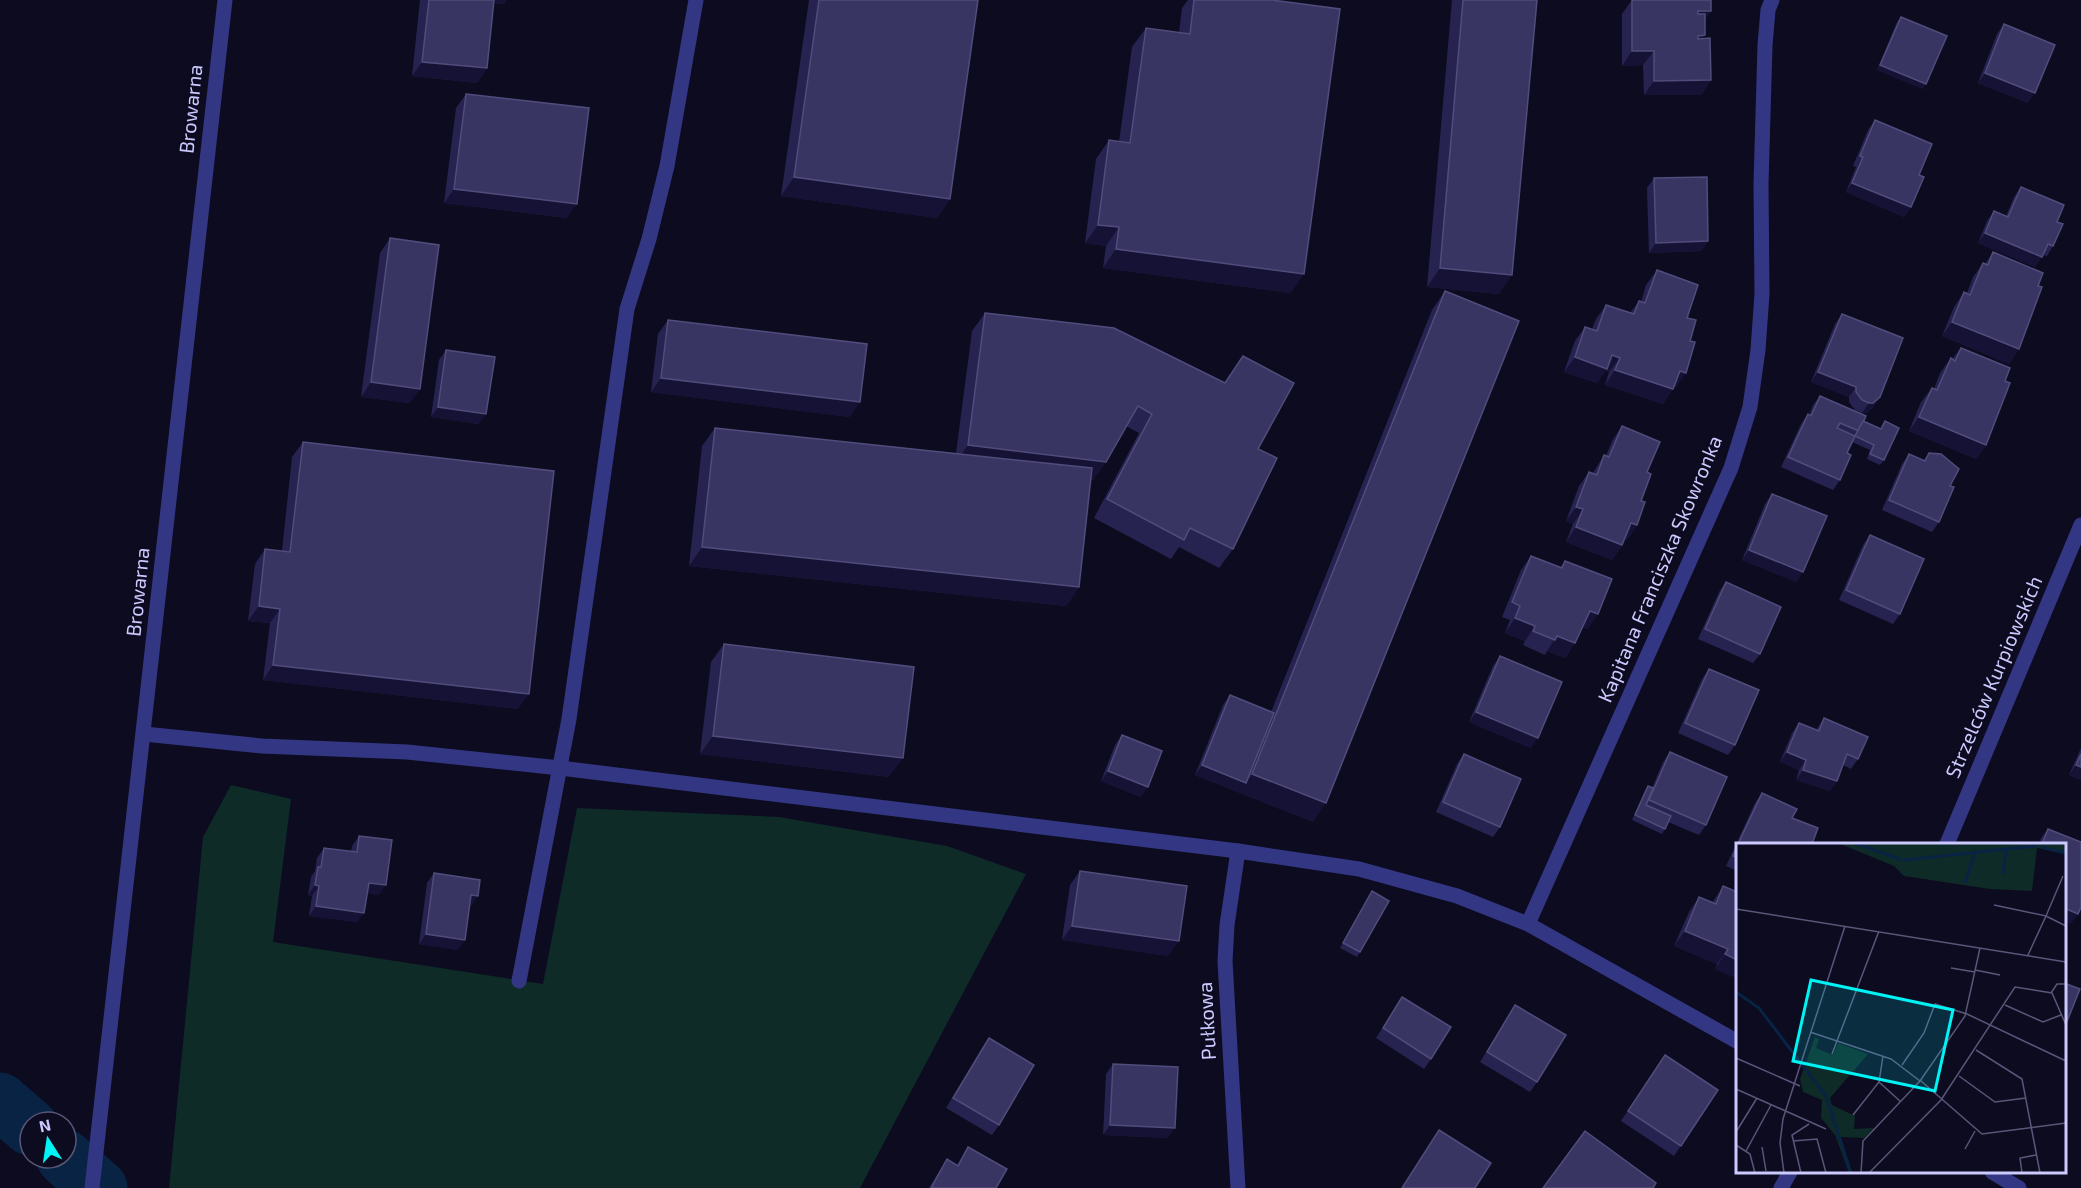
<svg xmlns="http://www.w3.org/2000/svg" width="2081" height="1188" viewBox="0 0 2081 1188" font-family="'Exo 2',sans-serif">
<rect width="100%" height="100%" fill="#0d0b20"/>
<path fill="#0e2b27" d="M231,785L291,799L273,942L543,984L577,808L779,817L947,846L1026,874L860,1188H169L203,837Z"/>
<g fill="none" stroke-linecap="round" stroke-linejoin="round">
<g stroke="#082343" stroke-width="57">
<path d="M0,1101L30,1127"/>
<path d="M65,1158L99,1188"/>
</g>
<g stroke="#333783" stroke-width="15">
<path d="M144,734L262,746L407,752L560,768L1238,851L1359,869L1457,896L1528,924L1738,1042"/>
<path d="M1947,844L2081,525"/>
<path d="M1528,924L1731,468L1750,407L1758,350L1762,294L1761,184L1765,45L1768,10L1772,0"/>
<path d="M519,981L569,719L627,309L649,239L667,166L696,0"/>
<path d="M1992,1172L2019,1188"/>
<path d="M1238,1188L1225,961L1227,925L1238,851"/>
<path d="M1781,1188L1790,1172"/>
</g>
<path stroke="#333783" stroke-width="15" d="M92,1188L225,0"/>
</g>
<g fill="#272350">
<path d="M420,0H506L504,4L493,3L487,68L477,83L412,76Z"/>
<path d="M809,0H978L950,199L937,218L781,196Z"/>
<path d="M1188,0H1194L1291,293L1103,268L1106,246L1085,243L1096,159L1109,140L1119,142L1132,47L1146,28L1179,33L1182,8Z"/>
<path d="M1452,0H1537L1499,294L1427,287Z"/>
<path d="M1632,0L1711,11L1705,19L1703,39L1711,80L1701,95H1644L1643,65L1622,66V14Z"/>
<path d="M1901,17L1923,89L1877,70L1897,22Z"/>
<path d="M2004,24L2028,103L1978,83L1997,34Z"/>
<path d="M466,94L567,218L444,203L456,108Z"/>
<path d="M1875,120L1919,175L1911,207L1904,217L1846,192L1856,167L1853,166L1868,130Z"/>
<path d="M1654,178L1708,241L1701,251L1649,253L1647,188Z"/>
<path d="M2021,187L2057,222L2053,246L2047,256L2043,255L2035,267L1978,243L1987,221L1994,211L2006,216L2014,197Z"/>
<path d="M390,238L410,403L361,397L380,253Z"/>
<path d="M1993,252L2038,286L2019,349L2009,364L1942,336L1954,307L1964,292L1967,293L1973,277L1983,263L1985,264Z"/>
<path d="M1657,270L1687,318L1690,341L1676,387H1674L1663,404L1605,385L1609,372L1605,371L1597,383L1564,372L1575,341L1585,327L1592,329L1596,319L1606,305L1630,313L1639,301L1641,302L1646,285Z"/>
<path d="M1445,291L1313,822L1195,775L1223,705L1230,695L1271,712L1432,310Z"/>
<path d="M985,313L1258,449L1233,549L1219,568L1179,547L1171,559L1094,518L1139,433L1126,426L1106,462L1093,480H1091L1079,587L1066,606L689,566L702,446L715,428L956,453L972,331Z"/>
<path d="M1842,314L1880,397L1873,407L1867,413H1862L1855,410L1849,402V397L1811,382L1835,324Z"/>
<path d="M668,320L850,417L651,392L658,334Z"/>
<path d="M1961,348L2005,381L1986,445L1976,459L1909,431L1921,402L1932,388L1934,389L1940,373L1951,358L1952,359Z"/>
<path d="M446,350L479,424L431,417L439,360Z"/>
<path d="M1820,396L1863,421L1880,429L1885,421L1884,460L1880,465L1867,459L1870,450L1852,442L1847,453L1840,480L1833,490L1781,467L1801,424L1808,414L1809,415L1813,405Z"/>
<path d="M1622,426L1647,472L1641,501L1637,525L1627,540L1625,539L1622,545L1612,560L1566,542L1573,524L1566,521L1579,486L1589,472L1593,473L1604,455L1606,456L1612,441Z"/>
<path d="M303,442L518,709L263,680L270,623L248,621L255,564L265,549L282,551L292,457Z"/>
<path d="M1929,453L1950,486L1939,522L1932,532L1882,510L1902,464L1909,454L1923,461Z"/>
<path d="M1772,494L1797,582L1742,560L1765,504Z"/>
<path d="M1870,535L1900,614L1893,624L1839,600L1863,545Z"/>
<path d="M1531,556L1560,568L1565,561L1588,629L1583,627L1575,643L1565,658L1547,651L1545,655L1523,645L1525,641L1505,633L1510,620L1502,617L1521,570Z"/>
<path d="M1726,582L1760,654L1753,663L1698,639L1719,592Z"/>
<path d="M724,644L889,777L700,754L711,662Z"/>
<path d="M1500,656L1531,748L1469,722L1493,666Z"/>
<path d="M1709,669L1735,745L1728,755L1678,733L1702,679Z"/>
<path d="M1824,718L1858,759L1851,769L1843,765L1837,781L1830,791L1796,780L1799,770L1780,762L1792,733L1799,723L1816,730Z"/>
<path d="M1122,735L1141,797L1101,781L1115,745Z"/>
<path d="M2081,748V780L2069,775Z"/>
<path d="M1670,752L1706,825L1699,835L1668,822L1662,834L1632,820L1645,791L1648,786L1652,788L1663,762Z"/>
<path d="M1464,754L1500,827L1493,837L1436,812L1457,764Z"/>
<path d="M1762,793L1792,818L1812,844H1737V871L1726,866L1755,803Z"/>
<path d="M2048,829L2081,842V907L2078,914L2071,923L2064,921V844H2039L2041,838Z"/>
<path d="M359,836L379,895L367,893L357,922L309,916L312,896L308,895L311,877L315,871L317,858L324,848L351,852L352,846Z"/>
<path d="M1080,871L1168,956L1062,940L1070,885Z"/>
<path d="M434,873L478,896L471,906H469L458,950L419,944L427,883Z"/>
<path d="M1723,886L1737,892V973L1734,977L1715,969L1717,964L1674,946L1689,912L1699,897L1712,903Z"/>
<path d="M1372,891L1360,952L1357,957L1340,948Z"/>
<path d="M1402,997L1431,1059L1424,1069L1376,1038Z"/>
<path d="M1515,1005L1537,1082L1530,1092L1480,1062Z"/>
<path d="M989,1038L999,1125L992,1135L946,1108L982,1048Z"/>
<path d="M1665,1055L1718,1090L1674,1156L1621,1121Z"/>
<path d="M1113,1064L1168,1138L1103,1135L1106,1074Z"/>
<path d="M968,1147L996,1188H929L947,1159L957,1165Z"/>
</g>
<g fill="#151235">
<path d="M486,0H506L504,4L485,2Z"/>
<path d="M1698,11H1711L1701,25L1688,26Z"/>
<path d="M1705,35L1695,50L1698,36Z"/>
<path d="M1632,51H1654L1643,65L1622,66Z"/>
<path d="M422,62L487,68L477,83L412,76Z"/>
<path d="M1880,65L1926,84L1923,89L1877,70Z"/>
<path d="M1985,73L2035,93L2028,103L1978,83Z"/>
<path d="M1711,80L1701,95H1644L1654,81Z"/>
<path d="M794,177L950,199L937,218L781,196Z"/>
<path d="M1852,183L1911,207L1904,217L1846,192Z"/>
<path d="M454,189L577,204L567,218L444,203Z"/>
<path d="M1098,225L1119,227L1106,246L1085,243Z"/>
<path d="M1985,233L2042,257L2035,267L1978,243Z"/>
<path d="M1708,241L1701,251L1649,253L1656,243Z"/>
<path d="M1116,249L1304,274L1291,293L1103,268Z"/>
<path d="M1440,268L1512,275L1499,294L1427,287Z"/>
<path d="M1952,322L2019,349L2009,364L1942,336Z"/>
<path d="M1612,355L1620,358L1609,372L1605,371L1597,383L1564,372L1575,357Z"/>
<path d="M1615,370L1673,389L1663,404L1605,385Z"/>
<path d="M1680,371L1686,373L1676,387L1669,385Z"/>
<path d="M1818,372L1856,387L1849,397L1811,382Z"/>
<path d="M661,378L860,402L850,417L651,392Z"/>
<path d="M371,382L420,389L410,403L361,397Z"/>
<path d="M1880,397L1873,407L1867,413H1862L1869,403Z"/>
<path d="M438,407L486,414L479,424L431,417Z"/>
<path d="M1919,417L1986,445L1976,459L1909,431Z"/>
<path d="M968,445L1106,462L1093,480L955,464Z"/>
<path d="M1576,507L1583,509L1573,524L1566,521Z"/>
<path d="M1631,523L1637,525L1627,540L1621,538Z"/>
<path d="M1576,527L1622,545L1612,560L1566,542Z"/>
<path d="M702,547L1079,587L1066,606L689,566Z"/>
<path d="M1749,550L1803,572L1797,582L1742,560Z"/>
<path d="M259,606L280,609L270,623L248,621Z"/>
<path d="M1590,611L1598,614L1588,629L1580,625Z"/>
<path d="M1515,618L1535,626L1525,641L1505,633Z"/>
<path d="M1557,636L1575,643L1565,658L1547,651Z"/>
<path d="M273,665L529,694L518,709L263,680Z"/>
<path d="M1476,712L1538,738L1531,748L1469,722Z"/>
<path d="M713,736L903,758L889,777L700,754Z"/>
<path d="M1787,752L1806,760L1799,770L1780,762Z"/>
<path d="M1202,765L1246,783L1252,774L1326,803L1313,822L1195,775Z"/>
<path d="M2076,765L2081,767V780L2069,775Z"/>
<path d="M1803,770L1837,781L1830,791L1796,780Z"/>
<path d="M1108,771L1148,787L1141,797L1101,781Z"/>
<path d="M369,883L386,885L379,895L362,893Z"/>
<path d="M315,885L319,886L312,896L308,895Z"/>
<path d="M471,895L478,896L471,906L464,905Z"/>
<path d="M316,906L364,913L357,922L309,916Z"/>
<path d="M2064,908L2078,914L2071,923L2064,921Z"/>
<path d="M1072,926L1179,941L1168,956L1062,940Z"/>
<path d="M1685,931L1728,949L1717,964L1674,946Z"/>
<path d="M426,934L465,940L458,950L419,944Z"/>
<path d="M1725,954L1737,960V973L1734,977L1715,969Z"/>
<path d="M1110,1125L1175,1128L1168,1138L1103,1135Z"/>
</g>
<g fill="#393563" stroke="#504c7b" stroke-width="1.5">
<path d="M429,0H494L487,68L422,62Z"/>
<path d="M819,0H978L950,199L794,177Z"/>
<path d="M1194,0H1272L1340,9L1304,274L1116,249L1119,227L1098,225L1109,140L1130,143L1146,28L1190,34Z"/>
<path d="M1463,0H1537L1512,275L1440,268Z"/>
<path d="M1632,0H1711V11H1698V14H1705V35L1698,36V39L1710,38L1711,80L1654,81V51H1632Z"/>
<path d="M1901,17L1947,36L1926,84L1880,65Z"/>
<path d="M2004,24L2055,45L2035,93L1985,73Z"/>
<path d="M466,94L589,108L577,204L454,189Z"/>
<path d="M1875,120L1932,144L1919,175L1924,177L1911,207L1852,183L1863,157L1860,156Z"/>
<path d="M1707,177L1708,241L1656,243L1654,178Z"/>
<path d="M2021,187L2064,205L2057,222L2063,224L2053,246L2048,244L2042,257L1985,233L1994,211L2008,217Z"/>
<path d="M390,238L439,245L420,389L371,382Z"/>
<path d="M1993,252L2043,273L2038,286L2042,287L2019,349L1952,322L1964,292L1970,295L1983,263L1988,265Z"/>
<path d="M1657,270L1698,285L1687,318L1696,320L1690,341L1695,342L1686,373L1680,371L1673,389L1615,370L1620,358L1612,355L1607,369L1575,357L1585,327L1597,331L1606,305L1634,314L1639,301L1645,303Z"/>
<path d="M1445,291L1519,321L1326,803L1252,774Z"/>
<path d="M985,313L1114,328L1225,383L1243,356L1294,383L1258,449L1277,458L1233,549L1190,528L1184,540L1107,499L1152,414L1138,406L1106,462L968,445Z"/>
<path d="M1842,314L1903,338L1880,397L1873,403H1869L1862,400L1856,392V387L1818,372Z"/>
<path d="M668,320L867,344L860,402L661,378Z"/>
<path d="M1961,348L2010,368L2005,381L2010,383L1986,445L1919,417L1932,388L1937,390L1951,358L1955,361Z"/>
<path d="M446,350L495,357L486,414L438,407Z"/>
<path d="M1820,396L1866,416L1859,431L1840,423L1837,428L1855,436L1847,453L1851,455L1840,480L1788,457L1808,414L1811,416Z"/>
<path d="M1863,421L1881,429L1885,421L1899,428L1884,460L1870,454L1874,445L1855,436Z"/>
<path d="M1622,426L1660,442L1647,472L1651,474L1641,501L1645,502L1637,525L1631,523L1622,545L1576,527L1583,509L1576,507L1589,472L1597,475L1604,455L1609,457Z"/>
<path d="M715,428L1092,468L1079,587L702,547Z"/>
<path d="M303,442L554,471L529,694L273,665L280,609L259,606L265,549L290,552Z"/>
<path d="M1929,453L1941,454L1959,469L1950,486L1954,487L1939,522L1889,500L1909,454L1925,461Z"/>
<path d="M1772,494L1827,516L1803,572L1749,550Z"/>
<path d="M1870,535L1924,559L1900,614L1846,590Z"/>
<path d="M1531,556L1562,568L1565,561L1612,579L1598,614L1590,611L1575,643L1557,636L1555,640L1533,631L1535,626L1515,618L1520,606L1512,602Z"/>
<path d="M1726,582L1781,607L1760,654L1705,629Z"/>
<path d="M724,644L914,667L903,758L713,736Z"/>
<path d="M1500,656L1562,682L1538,738L1476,712Z"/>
<path d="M1709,669L1759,690L1735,745L1685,723Z"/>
<path d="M1230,695L1274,713L1246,783L1202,765Z"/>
<path d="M1824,718L1868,737L1858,759L1847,754L1837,781L1803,770L1806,760L1787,752L1799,723L1819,731Z"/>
<path d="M1122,735L1162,751L1148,787L1108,771Z"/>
<path d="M1670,752L1727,777L1706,825L1649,800Z"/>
<path d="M1464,754L1521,779L1500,827L1443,802Z"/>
<path d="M2081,754V767L2076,765Z"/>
<path d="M1648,786L1653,788L1646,805L1671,816L1665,829L1635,815Z"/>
<path d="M1762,793L1797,809L1792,818L1818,828L1812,844H1738Z"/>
<path d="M2048,829L2081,842V907L2078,914L2064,908V844H2042Z"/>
<path d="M359,836L392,840L386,885L369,883L364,913L316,906L319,886L315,885L318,867H321L324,848L357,852Z"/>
<path d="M1737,846V858L1733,856Z"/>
<path d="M1080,871L1187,886L1179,941L1072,926Z"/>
<path d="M434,873L480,880L478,896L471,895L465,940L426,934Z"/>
<path d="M1723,886L1737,892V960L1725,954L1728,949L1685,931L1699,897L1716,904Z"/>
<path d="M1372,891L1389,901L1360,952L1343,943Z"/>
<path d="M2064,983L2080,989L2064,1029Z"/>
<path d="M1402,997L1451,1027L1431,1059L1383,1028Z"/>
<path d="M1515,1005L1566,1035L1537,1082L1487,1052Z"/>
<path d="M989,1038L1034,1065L999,1125L953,1098Z"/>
<path d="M1665,1055L1718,1090L1681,1146L1628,1111Z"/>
<path d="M1113,1064L1178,1067L1175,1128L1110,1125Z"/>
<path d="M1439,1130L1491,1163L1475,1188H1402Z"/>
<path d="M1585,1131L1656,1183L1653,1188H1543Z"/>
<path d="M968,1147L1007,1169L996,1188H931L947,1159L958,1166Z"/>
</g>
<g text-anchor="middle" stroke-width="4.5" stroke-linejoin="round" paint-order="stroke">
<g font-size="20" fill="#cccaff" stroke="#0d0b20">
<text transform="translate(191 109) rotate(-84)" y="7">Browarna</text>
<text transform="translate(1660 569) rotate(-67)" y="7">Kapitana Franciszka Skowronka</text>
<text transform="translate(138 592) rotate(-84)" y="7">Browarna</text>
<text transform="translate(1994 677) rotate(-67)" y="7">Strzelców Kurpiowskich</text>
<text transform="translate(1207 1021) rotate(-93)" y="7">Pułkowa</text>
</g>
</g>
<g transform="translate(1736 843)">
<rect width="330" height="330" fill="#0d0b20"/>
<path d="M102,0H330V11L301,5L296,48L254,46L168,33L158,23ZM79,194L83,196L80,205L97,212L102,200L132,211L94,255L96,262L119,273L118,286L138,285L128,295L105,294L115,328L123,330H113L99,292L85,275L86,257L67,249L64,236Z" fill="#0e2b27"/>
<path fill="none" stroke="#082343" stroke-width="3" d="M119,0L166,17M305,4L330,10M168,17L301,3M267,31L270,7M229,40L239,10M0,149L23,165L90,253L115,330"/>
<path fill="none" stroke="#595779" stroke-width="1.5" d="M258,62L310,73L327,33M0,66L330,119M292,112L310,73L330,83M215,125L239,129M239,127L264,132M315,150L321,141H330M269,162L307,179L325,172M74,189L155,216L184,238M240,207L286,236L304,330M96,211L143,88M0,215L64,243M166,222L188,190L199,161L231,171L330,218M223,233L259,259L290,255M185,238L246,291L330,280M143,239L165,259M0,246L90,286M117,272L143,239L147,213M0,289L21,255M57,298L81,296L90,330M0,302L14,311L19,330M26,304L30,328M229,306L239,288M10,308L35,262M48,330L44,300L47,276L109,83M65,330L56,292L73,281M125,330L127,298L184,238L229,173L244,105M133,330L205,257L279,144L316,150L330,182M286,330L284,315L300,312"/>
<path fill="#00f3f5" fill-opacity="0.15" stroke="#00f3f5" stroke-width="3" d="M75,137L217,167L199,248L57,218Z"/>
<rect width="330" height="330" fill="none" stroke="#cccaff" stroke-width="3"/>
</g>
<g transform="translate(48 1140) rotate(348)"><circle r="28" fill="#0d0b20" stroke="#595779" stroke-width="1.5"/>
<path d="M0-4.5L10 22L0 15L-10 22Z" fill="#00f3f5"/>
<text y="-9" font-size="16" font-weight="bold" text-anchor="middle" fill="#cccaff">N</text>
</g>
</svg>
